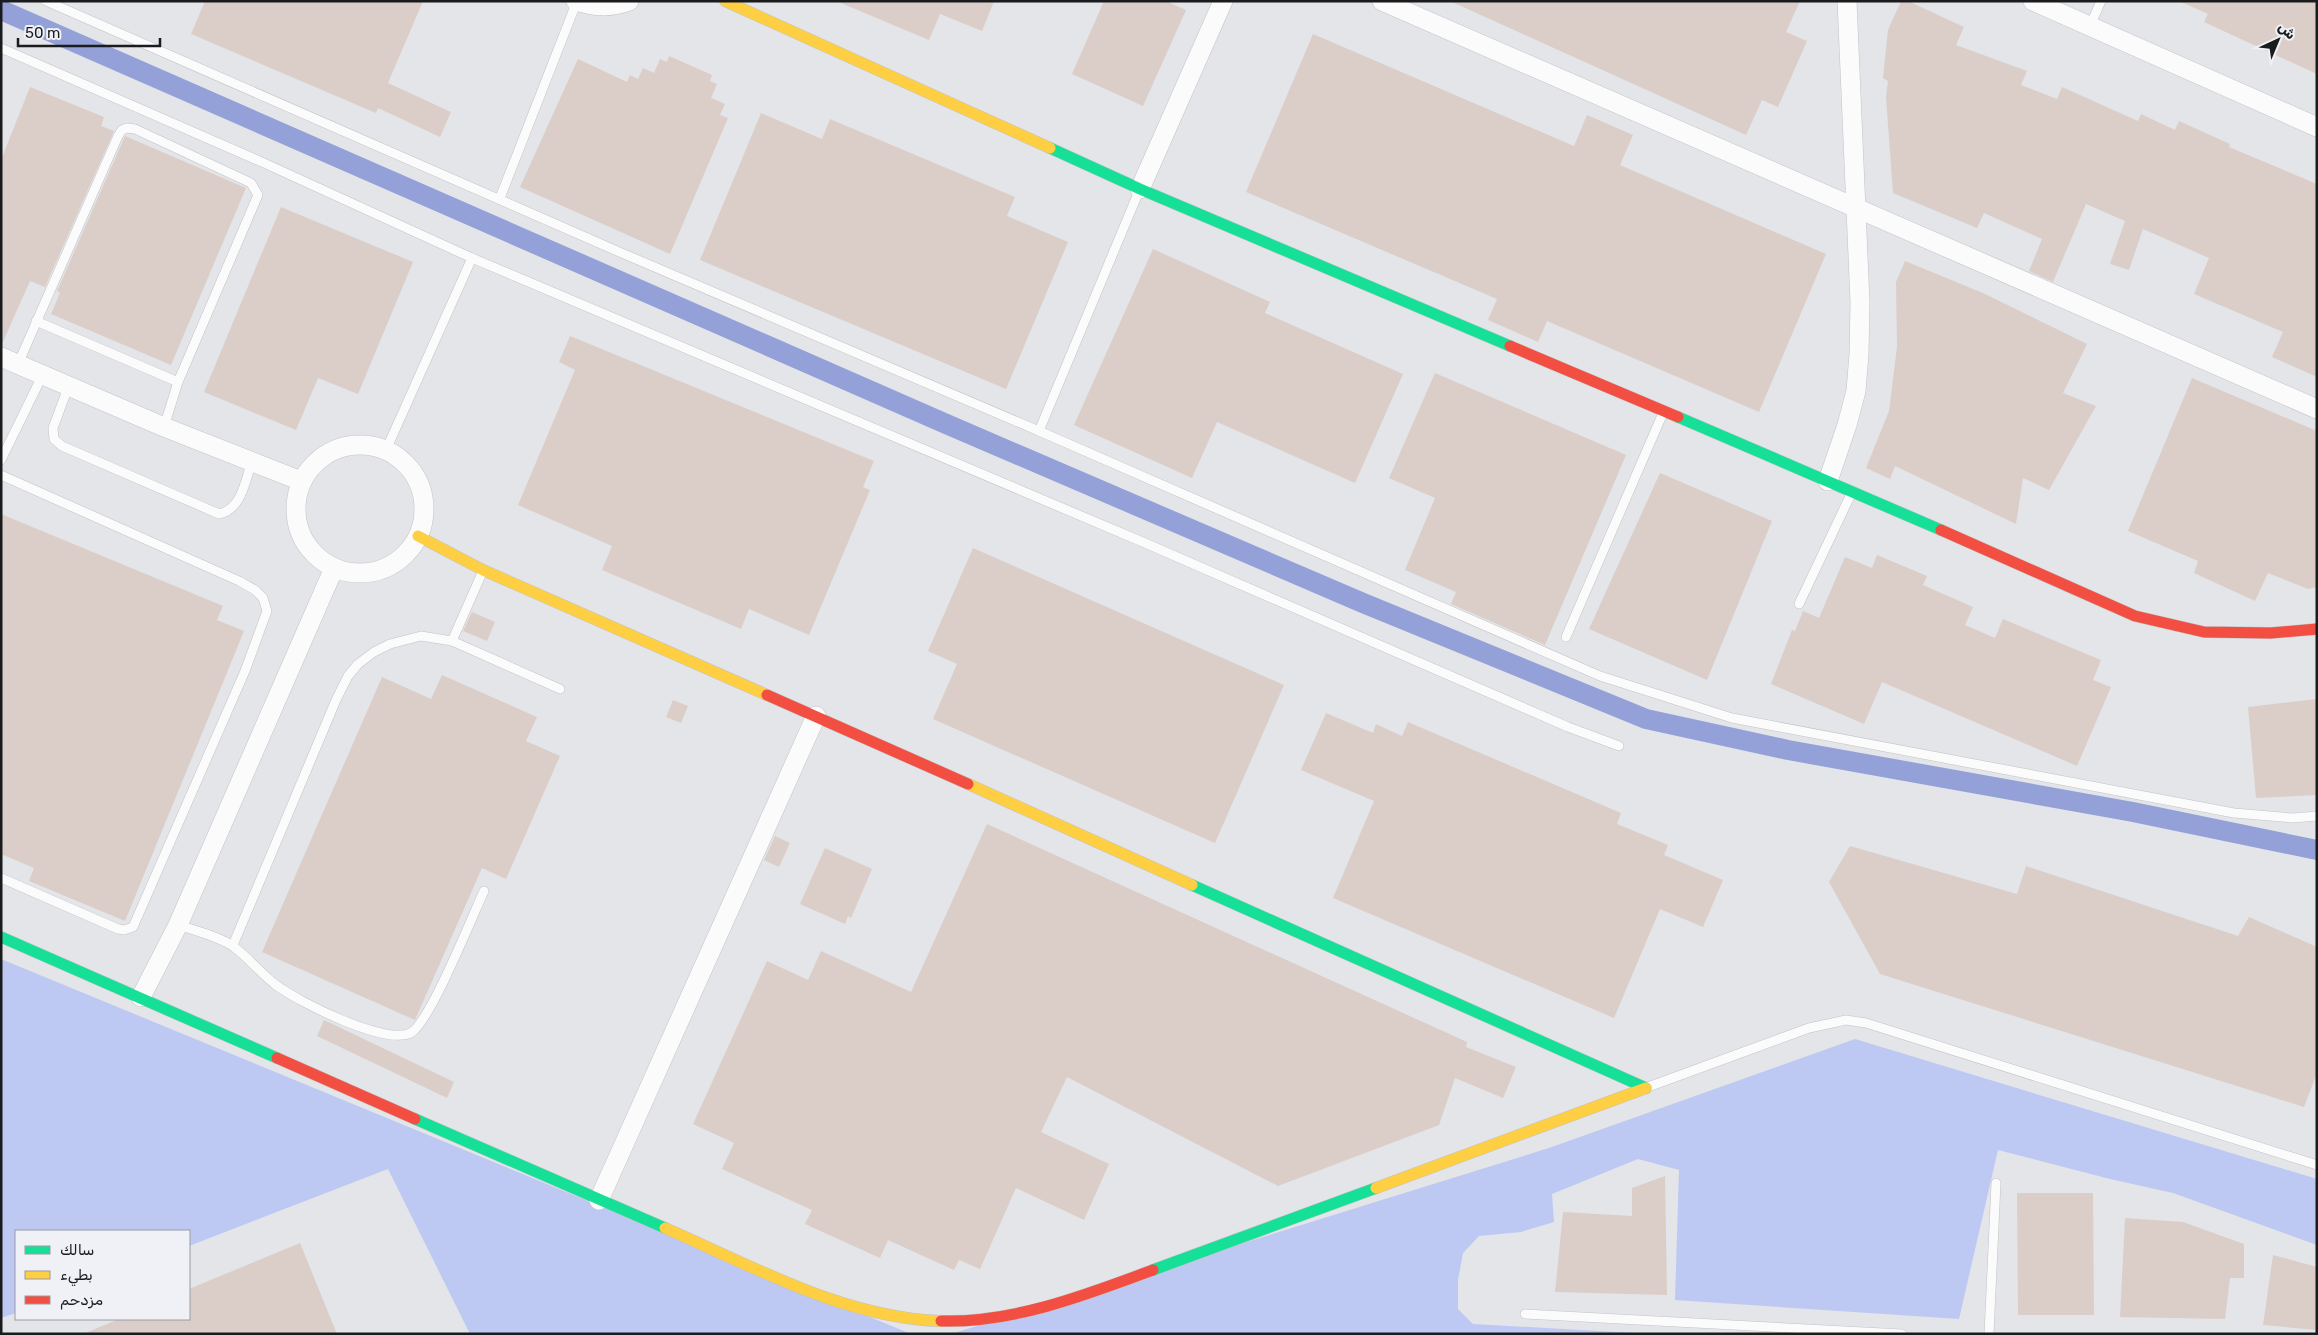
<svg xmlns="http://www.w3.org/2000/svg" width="2318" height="1335" viewBox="0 0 2318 1335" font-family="Rubik,'Noto Naskh Arabic',sans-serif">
<rect width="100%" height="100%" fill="#e3e5e8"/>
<g fill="#bdc9f2">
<path d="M1,959L911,1334H470L388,1169L189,1246V1231H16V1313L1,1318Z"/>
<path d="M1855,1039L2317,1179V1245L2173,1193L2110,1179L1998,1150L1959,1319L1675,1300L1679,1170L1638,1159L1552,1194L1554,1222L1521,1232L1479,1236L1463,1253L1458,1280V1309L1473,1324L1652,1334H951L1549,1148Z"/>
</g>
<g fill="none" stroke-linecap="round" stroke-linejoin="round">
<path stroke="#93a1d8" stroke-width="5.5" d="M2299,847L2317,843"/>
<path stroke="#93a1d8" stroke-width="20" d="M1,10L944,423L1363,603L1646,719L1788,750L2133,812L2317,850"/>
</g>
<g fill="#dbcec9">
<path d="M205,1H423L388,83L451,112L440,137L378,108L376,113L191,34Z"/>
<path d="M836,1H994L982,31L940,14L929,40Z"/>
<path d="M1104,1H1166L1186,10L1143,106L1072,74Z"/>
<path d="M1450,1H1800L1786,32L1807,41L1778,107L1762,100L1746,135Z"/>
<path d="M1901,1H1908L1964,27L1956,45L2027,71L2021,85L2057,99L2062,87L2138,121L2141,114L2175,130L2179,121L2230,144L2229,147L2317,184V377L2272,357L2283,332L2194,294L2209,258L2143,229L2129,270L2110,264L2125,221L2086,204L2053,282L2029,271L2042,239L1984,213L1977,228L1893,193L1886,97L1888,81L1883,78L1888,30Z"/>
<path d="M2179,1H2317V74L2204,22L2208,14Z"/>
<path d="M1313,34L1574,146L1587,115L1633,135L1620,165L1826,254L1759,412L1547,321L1538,342L1488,320L1497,299L1246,192Z"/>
<path d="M669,56L712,75L710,81L717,84L711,98L725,104L720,115L728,118L670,254L520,187L578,59L627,82L630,75L638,79L643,68L654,73L660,59L667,62Z"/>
<path d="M30,87L104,117L101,126L114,131L45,287L30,281L1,346V160Z"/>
<path d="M761,113L822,139L830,119L1015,197L1007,216L1068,242L1006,389L700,260Z"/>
<path d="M125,136L246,188L171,365L51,314L60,293L57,291Z"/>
<path d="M281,207L413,262L358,394L318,378L296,430L204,392Z"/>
<path d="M1153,249L1270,302L1265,313L1403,374L1355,483L1217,422L1192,478L1074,425Z"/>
<path d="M1905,261L1983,293L2087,344L2063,393L2096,406L2049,490L2023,478L2016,524L1895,466L1890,479L1866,468L1889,411L1897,347L1896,282Z"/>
<path d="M570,336L874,461L863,487L870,490L809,635L749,609L741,629L602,570L612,546L518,505L575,370L559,362Z"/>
<path d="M1435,373L1626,455L1545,645L1451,604L1456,592L1405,570L1435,498L1389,478Z"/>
<path d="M2192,378L2317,431V587L2308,589L2268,573L2255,601L2194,573L2198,561L2128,531Z"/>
<path d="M1660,473L1772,521L1707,680L1589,629Z"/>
<path d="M1,514L223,606L217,620L244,631L125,921L29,881L34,868L1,854Z"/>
<path d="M973,548L1284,685L1215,843L933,719L957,664L928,651Z"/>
<path d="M1877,555L1927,576L1923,585L1973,607L1965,625L1995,638L2003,619L2101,660L2093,680L2111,687L2077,766L1882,682L1864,724L1771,684L1792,630L1795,631L1803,611L1819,618L1845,557L1872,568Z"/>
<path d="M472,612L495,622L487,641L463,631Z"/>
<path d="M442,675L537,717L526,741L560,756L506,879L482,868L415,1020L262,952L382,677L431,699Z"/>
<path d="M2317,699V795L2256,798L2248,707Z"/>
<path d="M673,700L688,706L681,723L666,717Z"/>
<path d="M1326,713L1373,733L1376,724L1402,736L1408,722L1621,813L1617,824L1668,845L1664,855L1723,880L1703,927L1660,909L1614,1018L1333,898L1374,801L1301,770Z"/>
<path d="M987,824L1467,1042L1466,1047L1516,1067L1503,1098L1455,1078L1439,1125L1278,1186L1067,1077L1041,1132L1109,1164L1084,1220L1016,1188L980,1269L959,1260L954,1270L888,1240L880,1258L805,1224L812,1210L722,1169L734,1143L693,1124L767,961L808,980L821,951L911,992Z"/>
<path d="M775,836L790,843L779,867L764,860Z"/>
<path d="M1850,846L2017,894L2026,866L2238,936L2249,917L2317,947V1073L2304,1107L1880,974L1829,882Z"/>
<path d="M825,848L872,869L851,918L848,916L845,924L800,904Z"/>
<path d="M324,1020L454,1082L447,1098L317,1036Z"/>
<path d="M1665,1176L1667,1295L1555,1292L1563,1212L1632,1216V1188Z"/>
<path d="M2017,1193H2093L2094,1315H2018Z"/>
<path d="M2125,1218L2183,1222L2244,1244V1278H2230L2225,1319L2120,1317Z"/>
<path d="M300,1243L337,1334H83L119,1319H189V1289Z"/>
<path d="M2273,1255L2317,1267V1330L2263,1325Z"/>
</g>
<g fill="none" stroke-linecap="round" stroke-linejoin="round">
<defs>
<g id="lane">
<path d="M46,1L624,254L1039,431L1600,676L1732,718L2234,813L2293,818L2317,816"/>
<path d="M2090,26L2101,1"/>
<path d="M1,48L264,163L472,258L386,450"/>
<path d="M500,198L577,1"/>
<path d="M472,258L1145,543L1568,727L1619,746"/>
<path d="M36,321L178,382"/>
<path d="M18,364L118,136L122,130L127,128L135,129L251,183L258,195L178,382L164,427"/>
<path d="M69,385L53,428L54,439L62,446L219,514C242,509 245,481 252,461"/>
<path d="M1039,431L1139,191"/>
<path d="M1,460L43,374"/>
<path d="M1,475L239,581L255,590L263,598L267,611L245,671L133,927L124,930L118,929L1,878"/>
<path d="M1799,604L1851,494"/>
<path d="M1566,637L1663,413"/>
<path d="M452,641L482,573"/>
<path d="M178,925C193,930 221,937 234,947C249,958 261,974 276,985C297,1001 389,1048 412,1032C431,1019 472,917 484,891"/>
<path d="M233,945L336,700L348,676L358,664L374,652L390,644L421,636L452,641L560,689"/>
<path d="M1648,1087L1809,1028L1846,1020L1866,1023L2317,1165"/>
<path d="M1525,1314L1902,1334"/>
<path d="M1989,1334L1996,1183"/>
</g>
<g id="street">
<path d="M576,1C595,7 610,8 629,1"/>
<path d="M1382,1L2317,409"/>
<path d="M2033,1L2317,127"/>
<path d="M1140,189L1223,1"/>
<path d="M1,357L164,427L301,481"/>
<circle cx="360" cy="509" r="64"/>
<path d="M1828,481L1847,425L1856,391L1859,354L1860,302L1847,1"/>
<path d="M141,997L178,925L334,568"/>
<path d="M599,1200L816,716"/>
</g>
<g id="fast">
<path d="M1050,148L1140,189L1510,346"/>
<path d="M1678,417L1941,530"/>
<path d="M1192,885L1646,1088"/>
<path d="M1,937L277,1058"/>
<path d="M415,1119L665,1228"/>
<path d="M1153,1270L1376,1188"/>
</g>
<g id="slow">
<path d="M725,1L1050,148"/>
<path d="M418,536L483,570L767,695"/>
<path d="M968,784L1192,885"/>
<path d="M1376,1188L1646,1088"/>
<path d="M665,1228C752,1266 844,1318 941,1321"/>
</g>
<g id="jam">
<path d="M1510,346L1678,417"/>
<path d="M1941,530L2135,616L2204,632L2271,633L2317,629"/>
<path d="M767,695L968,784"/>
<path d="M277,1058L415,1119"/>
<path d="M941,1321C1014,1323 1086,1295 1153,1270"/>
</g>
</defs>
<use href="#lane" stroke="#c2c3c5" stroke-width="10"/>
<use href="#street" stroke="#c2c3c5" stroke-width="20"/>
<use href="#fast" stroke="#c2c3c5" stroke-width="12"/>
<use href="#slow" stroke="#c2c3c5" stroke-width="12"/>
<use href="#jam" stroke="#c2c3c5" stroke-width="12"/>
<use href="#lane" stroke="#fbfbfc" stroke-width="9"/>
<use href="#street" stroke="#fbfbfc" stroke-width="19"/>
<use href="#fast" stroke="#16e098" stroke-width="11"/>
<use href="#slow" stroke="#ffcf43" stroke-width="11"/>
<use href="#jam" stroke="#f24e42" stroke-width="11"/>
</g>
<rect width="2318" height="1335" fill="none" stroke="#1a1b1c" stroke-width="5"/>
<rect x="15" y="1230" width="175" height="90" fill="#eff1f6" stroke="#9a9b9f"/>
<rect x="25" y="1246" width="25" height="8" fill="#16e098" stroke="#9a9b9f"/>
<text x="60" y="1255" font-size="15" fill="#1a1b1c">سالك</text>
<rect x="25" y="1271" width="25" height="8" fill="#ffcf43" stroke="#9a9b9f"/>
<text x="60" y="1280" font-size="15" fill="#1a1b1c">بطيء</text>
<rect x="25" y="1296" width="25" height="8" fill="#f24e42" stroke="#9a9b9f"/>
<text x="60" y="1305" font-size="15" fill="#1a1b1c">مزدحم</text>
<g transform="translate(2278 40) rotate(44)" stroke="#eff1f6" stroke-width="4" paint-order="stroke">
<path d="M0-4L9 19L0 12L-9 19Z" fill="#1a1b1c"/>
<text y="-8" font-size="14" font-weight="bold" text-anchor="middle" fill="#1a1b1c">ش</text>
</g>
<path d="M18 38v8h142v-8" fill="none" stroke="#1a1b1c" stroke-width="2.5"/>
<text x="25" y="38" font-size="15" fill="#1a1b1c" stroke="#eff1f6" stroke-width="4" paint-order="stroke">50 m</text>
</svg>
